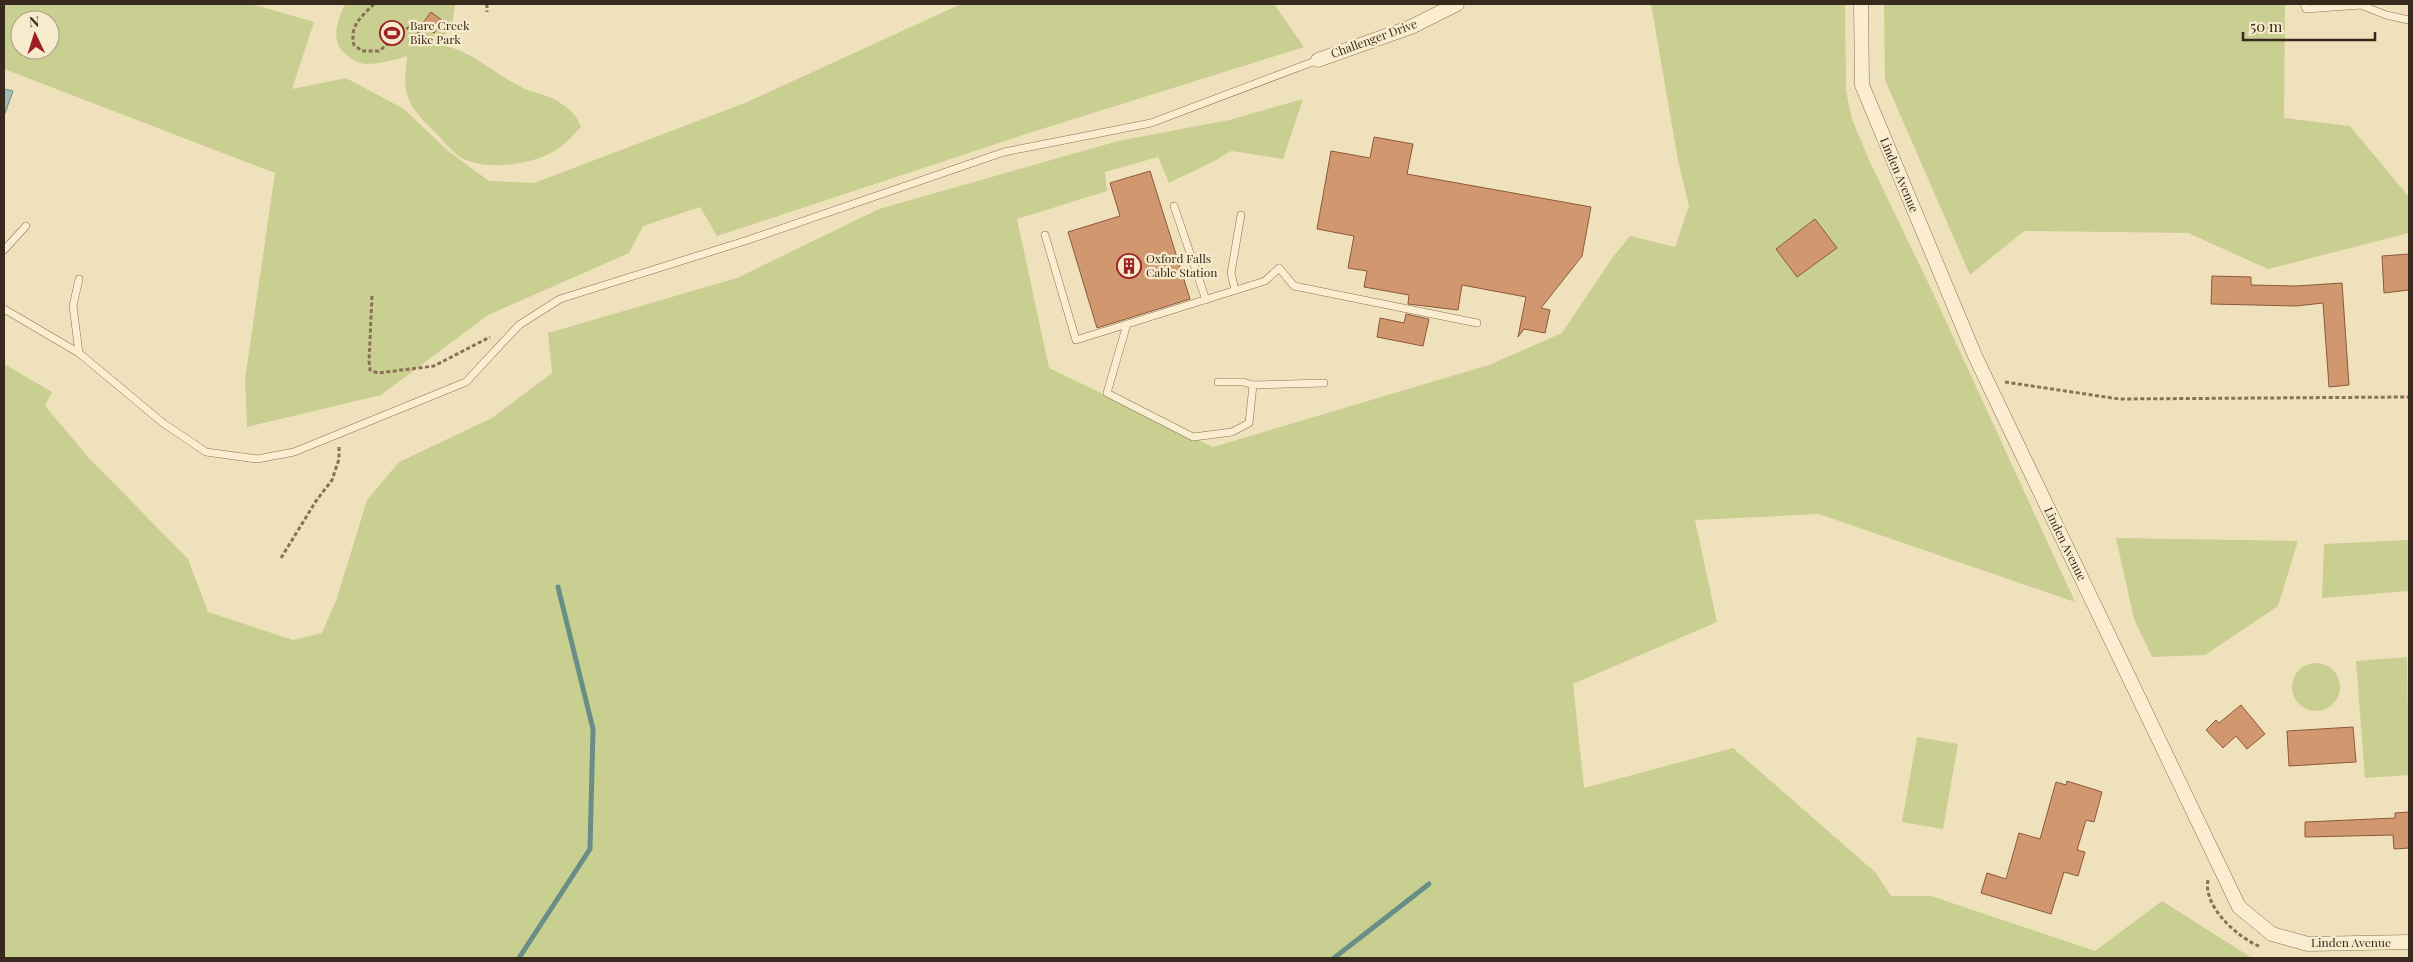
<svg xmlns="http://www.w3.org/2000/svg" width="2413" height="962" viewBox="0 0 2413 962" font-family="'Playfair Display',serif">
<rect width="100%" height="100%" fill="#f0e1bd"/>
<g fill="#c8cf90" fill-rule="evenodd">
<path d="M4,4H251L314,22L292,89L346,78L404,109L448,151L489,181L534,183L745,103L961,4H1274L1304,47L1026,134L717,236L700,207L643,226L629,253L488,315L381,395L247,427L245,379L275,173L4,69ZM20,20H50V50H20Z"/>
<path d="M345,4H455C453,27 451,30 434,44C469,47 492,73 523,88C534,93 548,95 559,102C570,109 577,116 581,127C574,134 567,143 559,148C536,165 485,172 460,157C451,151 443,140 436,133C407,105 402,97 407,56C394,60 380,64 366,64C359,64 353,60 348,56C329,43 337,21 345,4Z"/>
<path d="M1651,4H1845L1846,91L1852,119L1869,160L1933,293L2075,602L1819,514L1695,520L1717,622L1573,684L1584,788L1733,748L1876,873L1891,896H1931L2095,951L2162,901L2252,958H4V364L52,392L45,406L89,458L188,559L208,612L293,640L322,633L337,598L367,500L399,462L492,418L552,373L548,333L737,278L879,209L1118,141L1229,120L1303,99L1283,159L1231,151L1216,160L1169,183L1158,157L1105,172L1107,191L1017,219L1049,368L1213,447L1489,365L1562,333L1613,257L1630,236L1675,247L1689,206L1678,160Z"/>
<path d="M1884,4H2285L2284,118L2350,126L2409,197V233L2268,269L2188,233L2024,231L1970,275L1885,80Z"/>
<path d="M2116,538L2298,541L2278,606L2205,655L2152,657L2134,619Z"/>
<path d="M2409,540V591L2322,598L2324,544Z"/>
<path d="M2407,657L2409,775L2365,778L2356,661Z"/>
<circle cx="2316" cy="687" r="24"/>
<path d="M1917,737L1958,744L1943,829L1902,822Z"/>
</g>
<path fill="#a1c1b8" stroke="#688f85" d="M4,89L13,91L4,116Z"/>
<g fill="none" stroke-linecap="round" stroke-linejoin="round">
<g stroke="#688f85" stroke-width="5">
<path d="M519,958L590,849L593,729L558,587"/>
<path d="M1334,958L1429,884"/>
</g>
</g>
<g fill="#d19870" stroke="#8a5939">
<path d="M431,12L443,21L434,33L422,24Z"/>
<path d="M1374,137L1413,144L1407,174L1591,207L1582,256L1541,308L1550,310L1545,333L1524,329L1518,337L1526,297L1462,285L1458,310L1408,304L1409,295L1364,287L1367,271L1348,268L1354,236L1317,229L1331,151L1370,158Z"/>
<path d="M1150,171L1190,299L1097,328L1068,232L1120,216L1110,183Z"/>
<path d="M1815,219L1837,248L1797,277L1776,249Z"/>
<path d="M2409,254V290L2384,293L2382,256Z"/>
<path d="M2212,276L2251,277V285L2296,286L2342,283L2349,385L2329,387L2323,303L2296,306L2211,304Z"/>
<path d="M1406,314L1429,319L1423,346L1377,337L1380,318L1404,323Z"/>
<path d="M2241,705L2265,734L2247,749L2236,736L2223,748L2206,730L2216,720L2219,723Z"/>
<path d="M2353,727L2356,762L2289,766L2287,731Z"/>
<path d="M2067,781L2102,792L2094,822L2086,820L2077,850L2085,852L2078,876L2064,872L2051,914L1981,893L1987,873L2006,879L2019,833L2040,839L2056,782L2066,785Z"/>
<path d="M2409,812V848L2394,849L2393,835L2305,837V822L2395,818V813Z"/>
</g>
<g fill="none" stroke-linecap="round" stroke-linejoin="round">
<defs>
<g id="service">
<path d="M2304,4L2306,9L2361,5L2386,15L2409,20"/>
<path d="M1174,206L1206,300"/>
<path d="M1045,235L1076,340L1265,281L1279,268L1294,286L1477,323"/>
<path d="M4,250L26,226"/>
<path d="M1235,290L1231,273L1241,215"/>
<path d="M4,309L79,353L163,423L206,452L257,459L294,452L466,382L519,325L560,299L748,240L1004,152L1151,123L1318,60"/>
<path d="M1127,324L1107,393L1193,437L1232,432L1249,423L1253,385L1324,383"/>
<path d="M79,353L73,306L79,279"/>
<path d="M1218,382H1243L1253,385"/>
</g>
<g id="minor">
<path d="M1861,4L1862,85L1975,356L2239,907L2272,934L2308,944L2409,942"/>
<path d="M1318,60L1411,27L1457,4"/>
</g>
</defs>
<use href="#service" stroke="#897155" stroke-width="8"/>
<use href="#minor" stroke="#897155" stroke-width="15"/>
<g stroke="#897155" stroke-width="3" stroke-dasharray="4 2.5" stroke-linecap="butt">
<path d="M374,4C362,16 349,26 354,45L362,51H379L408,28H413L421,35"/>
<path d="M487,4V12"/>
<path d="M372,296L369,361L370,370L378,373L434,366L490,337"/>
<path d="M2005,382L2119,399L2409,397"/>
<path d="M281,558L316,501L332,480L339,459V445"/>
<path d="M2208,880C2203,907 2238,938 2261,947"/>
</g>
<use href="#service" stroke="#fbeed0" stroke-width="7"/>
<use href="#minor" stroke="#fbeed0" stroke-width="14"/>
</g>
<defs>
<symbol id="stadium-ring" viewBox="-11 -11 22 22"><circle r="9.5" fill="#f7ebcd" stroke="#9c2122" stroke-width="1.5"/><path d="M0-5a6.5 5 0 1 0 0 10a6.5 5 0 1 0 0-10ZM-3.5-1.8h7v3.6h-7Z" fill="#9c2122"/></symbol>
<symbol id="building-ring" viewBox="-11 -11 22 22"><circle r="9.5" fill="#f7ebcd" stroke="#9c2122" stroke-width="1.5"/><path d="M-4-6H4V6H1V3H-1V6H-4ZM-2.5-4.3h1.7v1.8h-1.7ZM.8-4.3h1.7v1.8H.8ZM-2.5-1h1.7V.8h-1.7ZM.8-1h1.7V.8H.8Z" fill="#9c2122"/></symbol>
</defs>
<g fill-rule="evenodd">
<use href="#stadium-ring" x="378" y="19" width="28" height="28"/>
<use href="#building-ring" x="1115" y="252" width="28" height="28"/>
</g>
<g text-anchor="middle" stroke-width="4.5" stroke-linejoin="round" paint-order="stroke">
<g font-size="12" fill="#37291b" stroke="#f7ebcd" text-anchor="start">
<text x="410" y="30">Bare Creek<tspan x="410" dy="14">Bike Park</tspan></text>
<text x="1146" y="263">Oxford Falls<tspan x="1146" dy="14">Cable Station</tspan></text>
</g>
<g font-size="12" fill="#37291b" stroke="#f7ebcd">
<text transform="translate(1374 39) rotate(-20)" y="4">Challenger Drive</text>
<text transform="translate(1899 175) rotate(67)" y="4">Linden Avenue</text>
<text transform="translate(2065 544) rotate(64)" y="4">Linden Avenue</text>
<text x="2351" y="947">Linden Avenue</text>
</g>
</g>
<rect width="2413" height="962" fill="none" stroke="#37291b" stroke-width="10"/>
<g transform="translate(35 35) rotate(356)"><circle r="24" fill="#f7ebcd" stroke="#aa9d86"/>
<path d="M0-4L9 19L0 12L-9 19Z" fill="#9c2122"/>
<text y="-8" font-size="14" font-weight="bold" text-anchor="middle" fill="#37291b">N</text>
</g>
<path d="M2243 32v8h132v-8" fill="none" stroke="#37291b" stroke-width="2.5"/>
<text x="2250" y="32" font-size="15" fill="#37291b" stroke="#f7ebcd" stroke-width="4" paint-order="stroke">50 m</text>
</svg>
